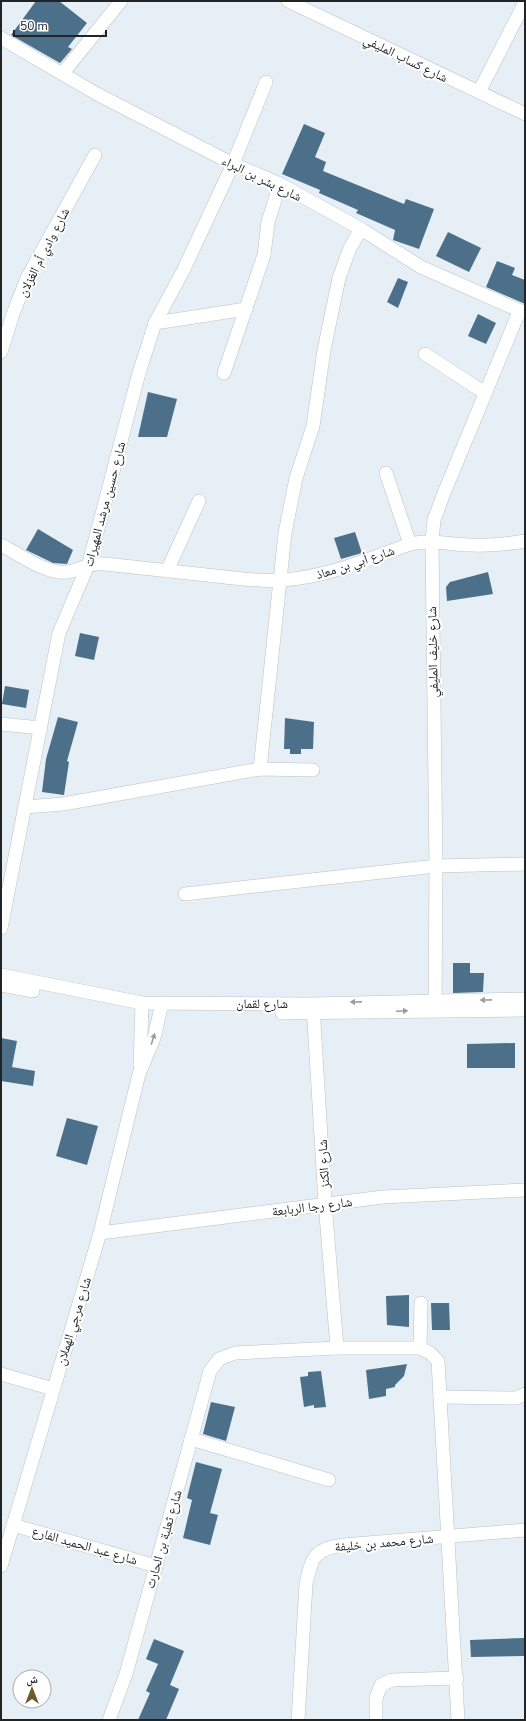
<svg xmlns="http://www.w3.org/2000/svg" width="526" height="1721" viewBox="0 0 526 1721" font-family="'Nunito Sans','Noto Naskh Arabic',sans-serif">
<rect width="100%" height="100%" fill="#e7eff6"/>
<g fill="#4c7089">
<path d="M36,1H59L87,23L68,47L72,49L60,63L11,35Z"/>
<path d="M304,124L325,133L315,157L326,162L323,171L404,204L406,199L434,209L419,249L393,240L395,230L356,213L358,210L319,193L320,190L282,174Z"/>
<path d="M448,232L481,248L469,272L436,256Z"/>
<path d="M497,261L515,268L512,275L525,280V304L486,287Z"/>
<path d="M398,278L408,282L398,308L387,302Z"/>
<path d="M478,314L496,323L486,344L468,336Z"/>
<path d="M148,392L177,399L167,437H138Z"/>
<path d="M38,529L73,550L67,564L53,563L26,550Z"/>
<path d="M355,532L362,553L341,559L334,538Z"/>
<path d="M488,572L493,594L447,601L446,587L450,582Z"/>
<path d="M80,633L99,637L94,660L75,656Z"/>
<path d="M5,686L29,690L26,708L2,704Z"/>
<path d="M58,717L78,722L67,761L69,762L64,795L42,792L46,759Z"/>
<path d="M285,718L314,722L313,749H301V754H290V749H284Z"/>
<path d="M453,963H470V973H484L483,992L453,993Z"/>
<path d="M1,1038L17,1041L12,1067L35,1071L33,1086L1,1081Z"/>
<path d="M515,1043V1068H467V1044Z"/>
<path d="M67,1118L98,1126L87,1165L56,1156Z"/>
<path d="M409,1295V1327L387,1325L386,1296Z"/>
<path d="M431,1303H449L450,1330H432Z"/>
<path d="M407,1364L404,1376L395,1385V1387L386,1389V1396L369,1399L366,1370Z"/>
<path d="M321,1371L326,1407L314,1408V1405L304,1407L300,1377L308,1376V1372Z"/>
<path d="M211,1402L235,1407L226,1441L203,1434Z"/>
<path d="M196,1462L222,1469L210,1513L218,1515L210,1545L183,1538L192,1500L187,1498Z"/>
<path d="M524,1638V1656L471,1657L470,1640Z"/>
<path d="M154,1639L184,1651L170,1685L179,1689L166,1720H138L150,1693L146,1691L158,1664L146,1659Z"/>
</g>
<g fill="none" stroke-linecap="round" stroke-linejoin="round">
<defs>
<g id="minor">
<path d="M288,1L525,114"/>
<path d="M1,38L97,94L233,164L280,184L361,229L421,267L525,313"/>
<path d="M63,73L121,1"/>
<path d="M479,92L525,2"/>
<path d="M155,323L246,309"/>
<path d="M1,352L13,314L27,278L95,155"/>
<path d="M425,354L485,393"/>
<path d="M224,373L264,255L268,222L280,184"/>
<path d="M386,473L410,544"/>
<path d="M1,545C19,554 47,575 67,572C81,570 89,562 105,564C145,568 185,573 225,577C244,579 264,582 283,580C327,577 369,559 410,544C431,539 451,545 472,545C490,546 508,544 525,541"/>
<path d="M167,571L199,501"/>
<path d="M1,724L41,728"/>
<path d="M260,769L285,533L296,478L313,426L324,350L339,278L350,248L361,229"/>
<path d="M25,807L63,804L260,769L313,770"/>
<path d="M185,894L436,866L525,864"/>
<path d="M1,928L59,633L89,563L139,373L155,323L183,271L233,164L266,82"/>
<path d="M1,975L142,1003L313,1004L525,999"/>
<path d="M1,985L33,991"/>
<path d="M313,1005L325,1203L337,1348"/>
<path d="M435,1010L436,866L432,541L434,520L444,493L519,312"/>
<path d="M282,1013L525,1010"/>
<path d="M140,1066L142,1003"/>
<path d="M100,1233L383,1197L525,1190"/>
<path d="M420,1348L421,1303"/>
<path d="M1,1374L53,1389"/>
<path d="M440,1397L516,1398L525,1394"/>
<path d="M191,1439L329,1480"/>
<path d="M13,1525L156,1566"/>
<path d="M1,1566L100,1233L139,1074L154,1038L162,1003"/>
<path d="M109,1720L126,1674L210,1371L219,1359L235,1353L337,1348H420L430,1353L438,1361L458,1720"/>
<path d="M298,1720L306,1584C312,1557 314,1549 343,1545L525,1530"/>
<path d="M376,1720V1698L381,1685L392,1680L457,1678"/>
</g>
</defs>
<use href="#minor" stroke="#b9c1c8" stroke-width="14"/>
<use href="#minor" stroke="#fff" stroke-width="13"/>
</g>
<defs><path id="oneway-solid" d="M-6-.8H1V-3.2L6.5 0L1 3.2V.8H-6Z"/></defs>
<g fill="#9b9c9d">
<use href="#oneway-solid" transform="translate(486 1000) rotate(179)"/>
<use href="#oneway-solid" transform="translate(356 1002) rotate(179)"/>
<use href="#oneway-solid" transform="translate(402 1011) rotate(-2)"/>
<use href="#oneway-solid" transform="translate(153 1039) rotate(-72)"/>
</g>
<g text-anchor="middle" stroke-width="4" stroke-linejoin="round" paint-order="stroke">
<g font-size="13" fill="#212426" stroke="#fff">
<text transform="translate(406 58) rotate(26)" y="5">شارع كساب المليفي</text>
<text transform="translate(262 178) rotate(26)" y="5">شارع بشر بن البراء</text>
<text transform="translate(43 252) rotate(-63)" y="5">شارع وادي أم الغزلان</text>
<text transform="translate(104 504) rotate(-75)" y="5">شارع حسين مرشد المهيرات</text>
<text transform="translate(355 562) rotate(-18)" y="5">شارع أبي بن معاذ</text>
<text transform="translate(432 652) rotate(-91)" y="5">شارع خليف المليفي</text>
<text x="262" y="1008">شارع لقمان</text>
<text transform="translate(323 1164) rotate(-93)" y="5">شارع الكنز</text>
<text transform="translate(312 1206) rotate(-7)" y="5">شارع رجا الربابعة</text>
<text transform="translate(73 1321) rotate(-73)" y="5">شارع مرجي الهملان</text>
<text transform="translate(163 1539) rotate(-74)" y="5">شارع ثعلبة بن الحارث</text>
<text transform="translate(384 1542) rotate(-5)" y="5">شارع محمد بن خليفة</text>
<text transform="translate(85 1545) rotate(16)" y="5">شارع عبد الحميد الفارع</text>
</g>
</g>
<rect width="526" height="1721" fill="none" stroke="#212426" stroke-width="4"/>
<g transform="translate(32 1689)"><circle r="19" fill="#ffffff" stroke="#a6a7a8"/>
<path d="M0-3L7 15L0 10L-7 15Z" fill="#725b2b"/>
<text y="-6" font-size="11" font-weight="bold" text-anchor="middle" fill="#212426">ش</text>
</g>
<path d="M14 30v6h92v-6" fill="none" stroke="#212426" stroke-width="2"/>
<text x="20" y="30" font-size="12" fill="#212426" stroke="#ffffff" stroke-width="3" paint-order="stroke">50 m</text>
</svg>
